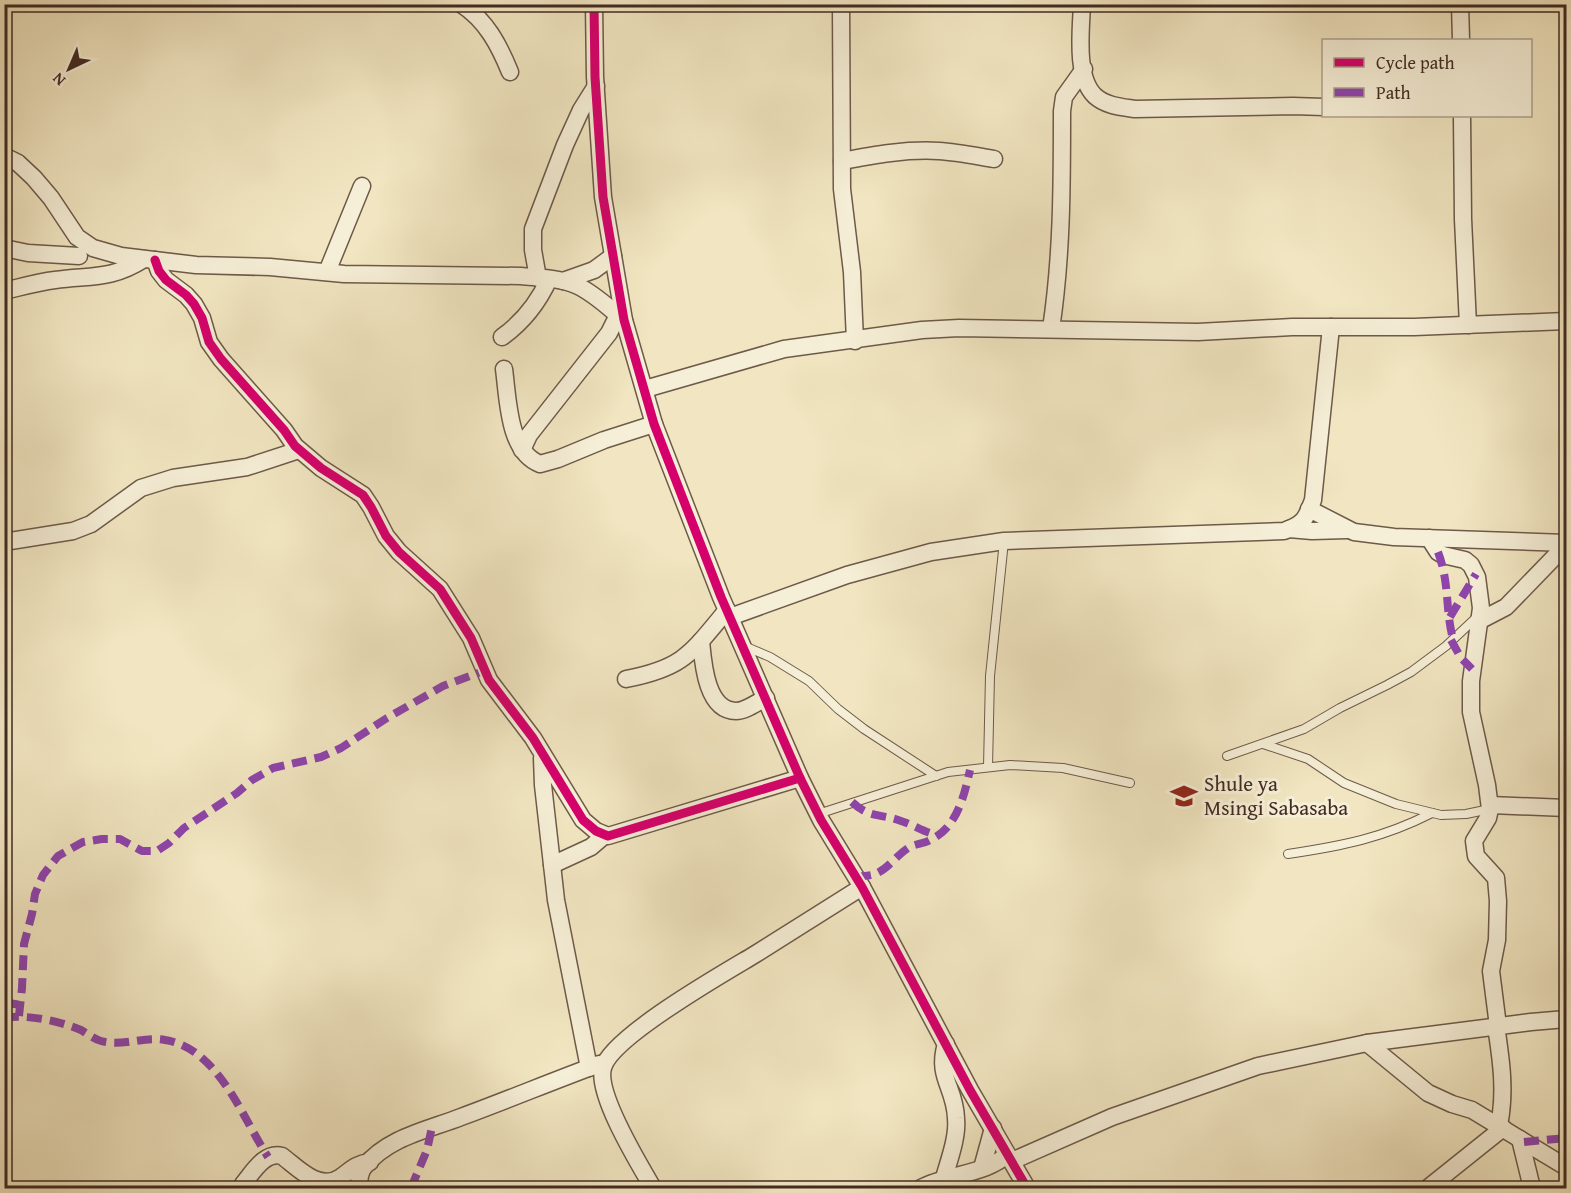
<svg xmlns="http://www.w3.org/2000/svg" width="1571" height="1193" viewBox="0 0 1571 1193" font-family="'Gentium Book Plus',serif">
<rect width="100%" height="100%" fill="#f1e6c1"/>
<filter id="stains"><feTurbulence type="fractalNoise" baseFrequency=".00333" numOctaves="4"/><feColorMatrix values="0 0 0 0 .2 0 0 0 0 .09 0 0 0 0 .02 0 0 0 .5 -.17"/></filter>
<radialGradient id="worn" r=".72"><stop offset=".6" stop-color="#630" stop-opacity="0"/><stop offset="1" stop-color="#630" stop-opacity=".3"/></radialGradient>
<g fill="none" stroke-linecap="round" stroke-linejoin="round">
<defs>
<g id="service">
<path d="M744,646L770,657L809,681L838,709L864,729L936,776"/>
<path d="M1263,744L1308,759L1344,783L1396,804L1441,815L1466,814L1490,809"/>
<path d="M1227,756L1304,729L1340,708L1387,685L1411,672L1446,646L1478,616"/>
<path d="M988,767L990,676L1004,541"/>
<path d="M818,814L948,772L1010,765L1063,768L1130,783"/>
<path d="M1288,854C1342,846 1383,838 1432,813"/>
</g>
<g id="minor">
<path d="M461,4C486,20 499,45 510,72"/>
<path d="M594,4L595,77L603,197L624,320L654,424L721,597L800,778L821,820L862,887L970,1090L1027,1188"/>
<path d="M841,4L842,189L852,272L855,341"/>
<path d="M1082,4C1081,30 1075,77 1095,96C1106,106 1122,107 1135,109L1293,106L1324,107"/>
<path d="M1460,4L1461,40"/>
<path d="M1462,116L1463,219L1468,325"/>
<path d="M4,156L18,163L34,178L51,198L77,237L93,248L121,256L196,265L270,267L344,274L521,276C540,278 561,278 578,286C595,294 610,309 624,320"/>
<path d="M842,161C874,155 906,149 939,151C957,152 976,156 994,159"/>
<path d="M4,248L28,253L79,256"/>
<path d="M155,260L159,271L166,280L186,295L194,304L202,318L209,342L221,359L284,430L295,446L321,468L363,495L371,507L386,536L399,552L440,589L471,638L489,680L533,738L583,820L596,831L608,836L618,833L800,778"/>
<path d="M327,272L362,186"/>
<path d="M538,278L533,250V229L565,145L581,110L596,86"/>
<path d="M563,281L594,270L613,256"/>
<path d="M4,291C21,287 38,282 55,280C91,275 111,280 144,259"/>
<path d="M1051,329C1062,256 1062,184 1062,111L1064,97L1084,69"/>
<path d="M502,337C523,322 538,303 549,279"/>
<path d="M504,369C508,398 508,452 540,464L558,459L604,440L654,424"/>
<path d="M645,389L784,349L922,330L959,328L1198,332L1292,327H1414L1566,321"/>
<path d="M522,450L529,435L609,333L618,315"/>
<path d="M1309,509L1354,532L1394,537L1566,543"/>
<path d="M1289,529L1312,531L1347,530"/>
<path d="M1429,538L1438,552L1443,555L1465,560L1471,565L1477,577L1481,608L1471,681V712L1487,785L1490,809L1488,818L1474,841L1476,856L1496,878L1498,901L1497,940L1491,971L1498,1026"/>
<path d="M4,542L73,531L91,524L141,488L173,478L247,467L299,450"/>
<path d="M730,617L847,575L931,552L1004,541L1284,531C1304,524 1306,519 1313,500L1331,327"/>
<path d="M1479,621L1506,607L1566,545"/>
<path d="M701,641C703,662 706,711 736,711C746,711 757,702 766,698"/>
<path d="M626,679C684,668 691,653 727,610"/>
<path d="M542,758L543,785L556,900L589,1068"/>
<path d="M1490,805L1566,808"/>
<path d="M552,865L591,847L605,835"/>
<path d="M1496,1026C1501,1059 1506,1092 1499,1125"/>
<path d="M1367,1043L1428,1093L1452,1104L1472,1110L1566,1167"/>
<path d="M1520,1139L1532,1188"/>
<path d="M1012,1161L1112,1117L1258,1066L1367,1043L1531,1022L1566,1019"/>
<path d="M982,1168L993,1128"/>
<path d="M944,1178C949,1160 958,1137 956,1118C955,1087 936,1077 946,1044"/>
<path d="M243,1184C253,1172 265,1151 282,1156C298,1168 319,1192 341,1177C352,1169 356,1164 370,1162"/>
<path d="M359,1188C359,1181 359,1173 364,1167C388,1137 428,1130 461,1117C507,1100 553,1081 599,1064"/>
<path d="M653,1188C639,1164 596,1094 603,1068C611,1037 724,973 754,955C790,932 826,910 862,887"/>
<path d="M921,1188C946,1174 989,1174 1007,1154"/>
<path d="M1428,1188L1503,1128"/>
</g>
</defs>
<use href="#service" stroke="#6d5a4a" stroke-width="10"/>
<use href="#minor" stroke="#6d5a4a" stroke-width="19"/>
<use href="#service" stroke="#f6efd7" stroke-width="8"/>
<use href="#minor" stroke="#f6efd7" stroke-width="16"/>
<g stroke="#8e44ad" stroke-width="8" stroke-dasharray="15 8" stroke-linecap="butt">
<path d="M1438,552C1450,584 1445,609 1453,639"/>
<path d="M1450,617L1476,574"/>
<path d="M1451,640L1461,658L1472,669"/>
<path d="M852,802C870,819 880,813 901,821C914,825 924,832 937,835"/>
<path d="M856,877C862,876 869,876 875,874C888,869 896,856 908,848C914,844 923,844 930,840C957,828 964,796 970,770"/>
<path d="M4,1002L20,1005"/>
<path d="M19,1016L22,988L24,944L32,914L35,894L43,875L58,856L83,842L102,839H120L142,851H157L169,843L184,828L237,793L252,780L273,768L321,757L341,748L387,718L443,686L486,670"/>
<path d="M4,1018C27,1014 60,1021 81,1030C88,1034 94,1039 101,1041C123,1047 143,1036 165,1040C218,1048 242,1117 268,1157"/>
<path d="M1524,1142L1566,1138"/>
<path d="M411,1188L427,1150L432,1127"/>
</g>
<defs>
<g id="cycleway">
<path d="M594,4L595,77L603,197L624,320L654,424L721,597L800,778L821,820L862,887L970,1090L1027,1188"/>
<path d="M155,260L159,271L166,280L186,295L194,304L202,318L209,342L221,359L284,430L295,446L321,468L363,495L371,507L386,536L399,552L440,589L471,638L489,680L533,738L583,820L596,831L608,836L618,833L800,778"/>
</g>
</defs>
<use href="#cycleway" stroke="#f6efd7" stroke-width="13"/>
<use href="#cycleway" stroke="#d6006c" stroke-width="9"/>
</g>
<defs>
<symbol id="school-bare" viewBox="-9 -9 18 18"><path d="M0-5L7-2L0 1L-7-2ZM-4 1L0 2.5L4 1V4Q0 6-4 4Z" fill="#8f2418" stroke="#f6efd7" stroke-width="2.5" paint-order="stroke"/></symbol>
</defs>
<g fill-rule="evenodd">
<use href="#school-bare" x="1165" y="777" width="38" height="38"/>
</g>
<g text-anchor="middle" stroke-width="6" stroke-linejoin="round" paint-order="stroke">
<g font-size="21" fill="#412b22" stroke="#f6efd7" text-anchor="start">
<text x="1204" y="791">Shule ya<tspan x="1204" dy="24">Msingi Sabasaba</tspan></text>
</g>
</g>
<rect width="1571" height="1193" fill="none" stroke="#f1e6c1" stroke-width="24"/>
<rect x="6" y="6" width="1559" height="1181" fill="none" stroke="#412b22" stroke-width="3"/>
<rect x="12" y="12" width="1547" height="1169" fill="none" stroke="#412b22" stroke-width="1.5"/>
<rect x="1322" y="39" width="210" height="78" fill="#f6efd7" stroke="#aea18f" stroke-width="1.5"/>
<rect x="1334" y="58" width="30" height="9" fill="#d6006c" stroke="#aea18f" stroke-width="1.5"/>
<text x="1376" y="69" font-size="18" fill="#412b22">Cycle path</text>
<rect x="1334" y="88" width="30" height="9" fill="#8e44ad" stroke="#aea18f" stroke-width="1.5"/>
<text x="1376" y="99" font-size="18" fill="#412b22">Path</text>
<g transform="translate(69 69) rotate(224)" stroke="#f6efd7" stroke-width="4.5" paint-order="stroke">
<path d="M0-4.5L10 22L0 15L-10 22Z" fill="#412b22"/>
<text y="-9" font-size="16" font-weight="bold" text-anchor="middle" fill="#412b22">N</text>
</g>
<rect width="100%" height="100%" filter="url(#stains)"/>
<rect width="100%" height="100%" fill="url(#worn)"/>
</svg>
